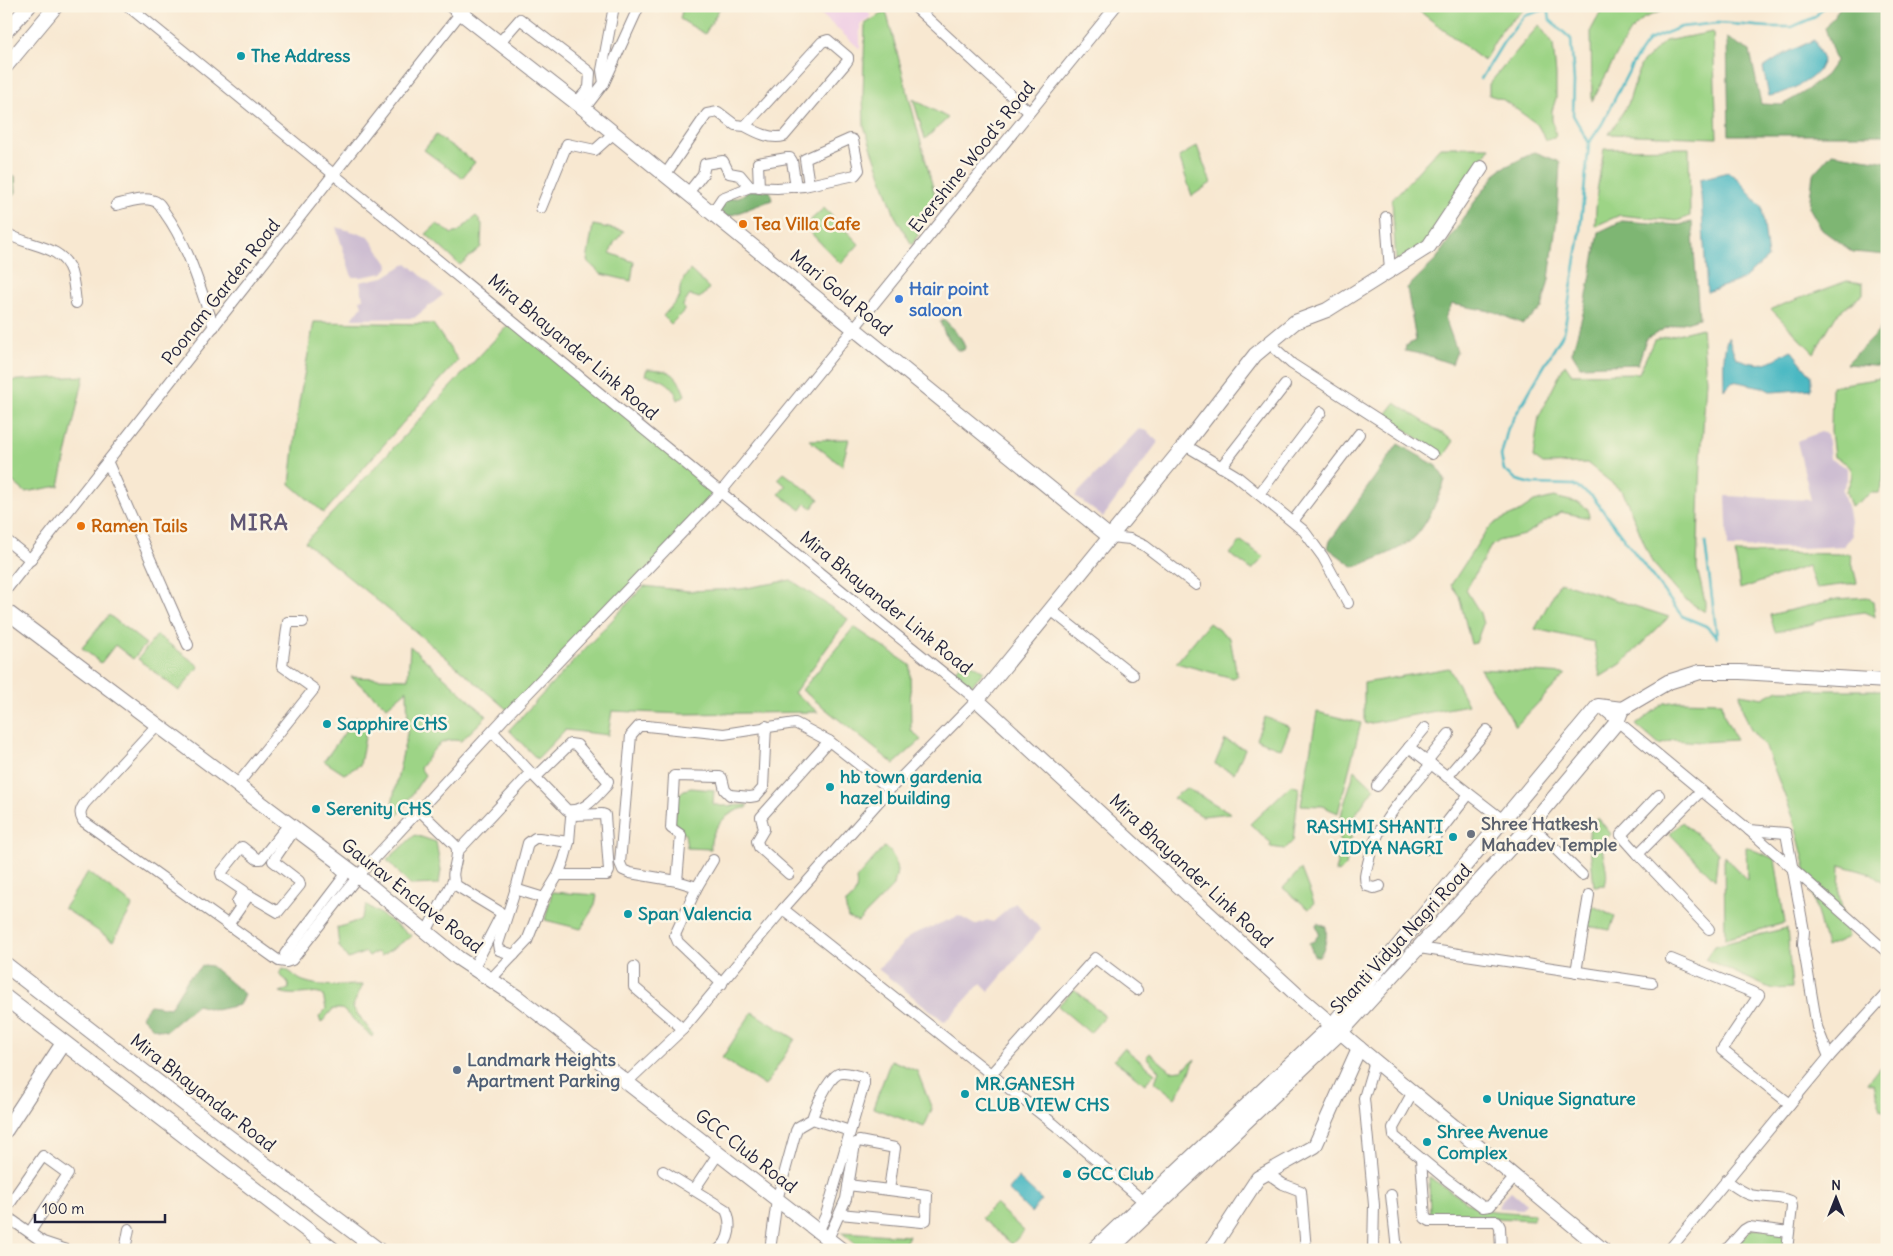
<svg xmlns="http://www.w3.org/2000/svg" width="1893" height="1256" viewBox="0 0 1893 1256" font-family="Delius,sans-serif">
<rect width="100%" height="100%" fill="#fcf5e5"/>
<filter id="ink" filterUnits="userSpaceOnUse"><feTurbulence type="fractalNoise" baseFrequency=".02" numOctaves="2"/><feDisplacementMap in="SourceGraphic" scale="10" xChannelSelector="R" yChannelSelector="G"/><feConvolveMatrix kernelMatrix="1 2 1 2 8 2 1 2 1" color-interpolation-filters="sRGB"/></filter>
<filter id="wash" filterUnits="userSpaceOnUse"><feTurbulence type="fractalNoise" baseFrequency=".0096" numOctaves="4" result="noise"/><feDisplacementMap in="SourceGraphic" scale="20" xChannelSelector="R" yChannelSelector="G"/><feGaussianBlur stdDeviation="1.12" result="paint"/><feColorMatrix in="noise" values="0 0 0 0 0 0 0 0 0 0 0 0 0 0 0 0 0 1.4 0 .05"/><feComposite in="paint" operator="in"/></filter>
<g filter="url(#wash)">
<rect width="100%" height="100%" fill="#f8e8d1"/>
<path fill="#f0d0e5" d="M812,6H871L868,11L871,17L860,24V49Z"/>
<g fill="#cebed2">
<path d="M336,227L368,236L389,266L383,273L361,277H352Z"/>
<path d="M407,263L443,295L414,318L352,319L362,306L360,300L363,299L360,282L384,277Z"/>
<path d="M1139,429L1147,431L1158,442L1103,517L1075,496Z"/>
<path d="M1821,432L1827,434L1830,459L1848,468V478L1842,490L1848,510L1852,535L1844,546L1800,548L1728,547L1726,496L1811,500L1797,441Z"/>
<path d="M1015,903L1041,929L989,991L981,983L945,1022L878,969L911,935L959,916L975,925L987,920L993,922Z"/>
<path d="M1511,1191L1526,1204L1522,1209L1498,1208L1500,1202Z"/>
</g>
<g fill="#9dd486" stroke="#607b60">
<path d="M683,6H721L705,34L680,19Z"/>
<path d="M1424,6H1528L1502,29L1484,61L1418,10Z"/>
<path d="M1604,6H1675L1644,18L1628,34L1592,101L1591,30Z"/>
<path d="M886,11L937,203L912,245L895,216L864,126L863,96L865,24Z"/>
<path d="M1539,25L1553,44L1556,75V98L1552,111V120L1556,136L1546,140L1537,124L1502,99L1489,95V84Z"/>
<path d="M1713,32L1717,138L1609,134L1628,104L1641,64L1665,41Z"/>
<path d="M913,99L948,118L925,139Z"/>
<path d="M436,135L475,162L462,178L424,150Z"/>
<path d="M1197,146L1211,183L1192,196L1179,157Z"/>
<path d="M1440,147H1490L1429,241L1396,261L1392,200Z"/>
<path d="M1689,148L1690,216L1677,221L1620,215L1595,226L1597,191L1604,149Z"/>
<path d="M824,208L859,244L841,264L804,226Z"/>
<path d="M476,216L482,224L481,247L460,265L426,234L437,224L452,234L458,232Z"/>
<path d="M593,225L624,231L614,243L610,253L634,262L631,281L601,274L587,261Z"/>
<path d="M690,270L709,288L704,295L699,298L690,295L683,305L684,311L671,324L663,316L680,297C678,286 684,278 690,270Z"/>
<path d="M1847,281L1863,283V294L1836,315L1814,353L1771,309Z"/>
<path d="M512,321L720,493L510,712L410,627L305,542Z"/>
<path d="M314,322L433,324L458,360L324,513L290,484L299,402Z"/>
<path d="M1702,328L1706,380L1701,460L1697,568L1705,602V612L1683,598L1652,562L1623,492L1587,463L1543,464L1533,457L1539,416L1565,364L1572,374L1639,373L1654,340Z"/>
<path d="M647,369C671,370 676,372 685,395L678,400C673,383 661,378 645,375Z"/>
<path d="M84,376L59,486L25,492L6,476V381Z"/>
<path d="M1887,377L1883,421L1884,464L1883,481L1879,493H1871L1851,507L1846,491C1856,471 1854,466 1834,457L1831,431L1832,386Z"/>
<path d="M1395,403L1454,441L1444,456L1385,416Z"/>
<path d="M849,439L842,466L809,440Z"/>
<path d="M784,473L819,499L812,508L806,503L801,510L779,494L786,486L778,479Z"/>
<path d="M1554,497L1579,503L1588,509L1589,518L1561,512L1524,535L1498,541L1491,546L1466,590L1480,613L1483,624L1476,643L1471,644L1459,596L1451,585L1484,534L1494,523L1521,511L1534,502Z"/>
<path d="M1241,541L1264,557L1252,570L1230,554Z"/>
<path d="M1735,553L1850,554L1857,583L1816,588L1808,566L1740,589Z"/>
<path d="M791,580L848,619L794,693L818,712L683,714L612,711L608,735L565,730L537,759L509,730L644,586L688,591L741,589Z"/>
<path d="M1560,582L1669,617L1621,664L1600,677L1594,642L1535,629Z"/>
<path d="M1868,597L1873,602L1875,617L1864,612L1825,618L1812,624L1775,632L1770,615L1837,599Z"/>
<path d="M109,615L146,644L133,659L115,645L101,663L82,648Z"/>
<path d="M1209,623L1230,638L1237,676L1233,678L1176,663Z"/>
<path d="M854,627L910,665L911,730L921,740L894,764L802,690Z"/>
<path d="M157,635L199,666L179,691L138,659Z"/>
<path d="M410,646L487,716L461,741C438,736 433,752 420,768L425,775L398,815L391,808L408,729L407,690L387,707L351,677L408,679Z"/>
<path d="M965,660L984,671L970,687L952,674Z"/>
<path d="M1449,668L1468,705L1366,724L1364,719V683Z"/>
<path d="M1480,669L1566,674L1516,726Z"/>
<path d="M1778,690H1887V886L1871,874L1840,865L1839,894L1848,937L1826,947L1793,817L1766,748L1751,730L1742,708L1740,694L1763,698Z"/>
<path d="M1679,701L1722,702L1724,715L1736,740L1702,742L1674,740L1659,745L1636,725L1664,703Z"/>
<path d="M1317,712L1361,723L1338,813L1322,806L1301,805Z"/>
<path d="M356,717L367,726L360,765L344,774L324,761Z"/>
<path d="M1265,717L1290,727L1281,749L1256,739Z"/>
<path d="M1225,740L1245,749L1234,773L1215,764Z"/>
<path d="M1355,770L1374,788L1355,815L1346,866L1339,873L1335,871L1340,852V827L1342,811Z"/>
<path d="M1291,785L1299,788L1293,841L1285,849L1270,847L1271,843L1250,824Z"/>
<path d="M691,788L714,790L713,804L721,806L747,805V808C729,809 708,830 711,849L687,848L685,834L674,829L677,796L684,790Z"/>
<path d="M1186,788L1231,813L1202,816L1173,798Z"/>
<path d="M1598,818L1611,834L1602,844C1602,858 1610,871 1605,885L1594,886L1589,837L1590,823Z"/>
<path d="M1682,822L1718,853L1715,880L1670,834Z"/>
<path d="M415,835L436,842L441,870L439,884L410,885L387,860Z"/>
<path d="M884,847L890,851L895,860L897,871L894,885L858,922L848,918L845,904C855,896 858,891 856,879Z"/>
<path d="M1746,847L1775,859L1785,923L1725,939L1724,856L1747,880Z"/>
<path d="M1301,869L1314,903L1309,909L1283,888Z"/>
<path d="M88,872L133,905L113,941L64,908Z"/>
<path d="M552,892L597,895L595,905L581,929L545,920Z"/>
<path d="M367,905L412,936L381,956L377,952L369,956L366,952L348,959L339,946L337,928L360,920Z"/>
<path d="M1591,905L1615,917L1610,930L1586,926Z"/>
<path d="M1787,928L1792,988L1772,989L1705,959L1714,946Z"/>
<path d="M283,969C292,971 295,978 303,981C322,988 344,985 363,985L352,1007L373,1034L372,1037L342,1009H333L321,1023L319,1017L326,1009L323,995C308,990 295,998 280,992L289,989L287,981L279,974Z"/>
<path d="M1074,989L1105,1016L1090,1033L1058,1006Z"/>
<path d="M752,1012L795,1039L765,1086L722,1058Z"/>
<path d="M1124,1048L1155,1073L1145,1084L1114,1060Z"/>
<path d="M1150,1053L1171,1071L1182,1070L1195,1059L1188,1077L1175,1098L1155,1082L1159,1071L1146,1057Z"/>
<path d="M891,1060L917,1071L932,1109L924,1127L873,1108Z"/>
<path d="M1887,1065V1112L1881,1110L1874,1085L1867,1083L1878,1069Z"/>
<path d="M1429,1177L1475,1207L1494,1211L1534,1214V1220L1477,1217L1430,1219Z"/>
<path d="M995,1204L1024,1231L1012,1244L981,1218Z"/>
<path d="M1751,1229L1792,1230L1790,1250H1733Z"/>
<path d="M841,1232L909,1236L901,1250H863Z"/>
</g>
<g fill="#7eb673" stroke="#506c57">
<path d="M1841,6H1887V135H1729L1727,38L1750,51L1761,104L1782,105L1803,93L1826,75L1836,61L1825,28Z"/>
<path d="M1535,152L1560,162L1557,218L1549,279L1542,308L1523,324L1495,312L1452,304L1445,318L1457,351L1452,364L1426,355L1405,351L1406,345L1416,341L1407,288L1435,261L1473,204L1499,170Z"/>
<path d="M1832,153L1887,162V255L1853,252L1822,230L1809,207L1813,174Z"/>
<path d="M6,174L15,176L16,192L11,199L6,215Z"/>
<path d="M751,190L770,191L772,200L727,217L719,211L722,200L729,198H737Z"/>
<path d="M1622,221L1679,225L1692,222L1699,318L1666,328L1646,339L1638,364L1580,366L1572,353L1585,306L1599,232Z"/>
<path d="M1887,319V367L1846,364L1878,332Z"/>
<path d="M945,320L961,338L965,347L964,350H957L945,334L940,322Z"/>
<path d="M1398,444L1437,466L1445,480C1439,497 1427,525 1414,538C1401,550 1371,561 1354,567L1328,548L1330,541Z"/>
<path d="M1317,923L1326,927C1327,937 1326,948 1319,956H1314L1309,943L1314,941L1319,934L1316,925Z"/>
<path d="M204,965L211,966L244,994L239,1005L216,1010L197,1005L166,1031L153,1028L141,1016L150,1005L170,1008L189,977Z"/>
</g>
<g fill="#49b8c2" stroke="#366d7e">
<path d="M1814,40L1823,60C1822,63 1820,67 1818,71C1810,82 1782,95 1769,96L1763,68L1786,53Z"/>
<path d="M1728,172L1738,179L1762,208L1768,258L1742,280L1707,292L1700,179Z"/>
<path d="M1728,337L1736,358C1763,368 1767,364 1791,350L1811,375V389L1772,392L1762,387L1733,381L1724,390C1724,373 1722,353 1728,337Z"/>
<path d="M1018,1178L1042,1200L1031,1213L1008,1190Z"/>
</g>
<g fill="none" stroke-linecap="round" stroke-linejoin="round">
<g stroke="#49b8c2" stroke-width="2.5">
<path d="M1548,6L1550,20L1571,39L1574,82L1573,115L1589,143"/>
<path d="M1481,79L1503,43L1524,16L1547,9"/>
<path d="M1705,542L1717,637L1706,626L1682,616L1592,496L1573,485L1532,484L1517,480L1504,470L1501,456L1508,428L1564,332L1579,240L1589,143L1602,124L1633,63L1649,40L1681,27L1718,23L1768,27H1792L1815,17L1824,6"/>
</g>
</g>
</g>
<g filter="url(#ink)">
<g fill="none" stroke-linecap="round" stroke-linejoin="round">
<defs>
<g id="street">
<path d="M128,6C412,237 692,472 977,700L890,789L783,909L683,1029L626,1083"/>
<path d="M914,6L1029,112"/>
<path d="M499,43L520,19L588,71L590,73L589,88L576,103"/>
<path d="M604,83L602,70L614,6"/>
<path d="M584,109L604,83L639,6"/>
<path d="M665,175L707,114L718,112L735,125L745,126L822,42L828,40L848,57V60L846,63L784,136C771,140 756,132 745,126"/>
<path d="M759,188L758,163L787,158H790L792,161L796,187"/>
<path d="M688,193L703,174L705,164L723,161L729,173L740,175L750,187"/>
<path d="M116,205C128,202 147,195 158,203C161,205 163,210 165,213C189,246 200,289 214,327"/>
<path d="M541,208L567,144L595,150L614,133"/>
<path d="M712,213L722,198L750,187L777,188L804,186L855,175L859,170L853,140L850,139L805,159L809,185"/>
<path d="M1386,217L1390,271"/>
<path d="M6,233C28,247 62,244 71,272C74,282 75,293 76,303"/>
<path d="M1270,344L1292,364L1432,454"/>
<path d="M1185,445L1235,475L1304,531L1323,557L1348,603"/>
<path d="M108,463L188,645"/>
<path d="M1221,467L1285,385"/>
<path d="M1259,494L1321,412"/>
<path d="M1293,521L1359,434"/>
<path d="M1110,537L1130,539L1145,546L1196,585"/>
<path d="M6,540L31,560"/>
<path d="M6,590L466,6"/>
<path d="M1051,610L1133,675"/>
<path d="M1599,706L1749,830L1887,952"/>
<path d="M157,725L85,803C80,810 79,814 83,821L279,961L286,962L292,960L358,876L510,712L720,493L1116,6"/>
<path d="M1409,747L1503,820"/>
<path d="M1427,761L1449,734"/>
<path d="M531,773L567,810C586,812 595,797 607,785L608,781L577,745L570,744L536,777"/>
<path d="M1447,777L1487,730"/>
<path d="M237,785L314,689L282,666L288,622H303"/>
<path d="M1377,786L1425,728"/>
<path d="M1701,791L1638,854L1709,929"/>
<path d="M419,810L456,846C461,860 447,873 457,886L500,912L501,915L473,969"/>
<path d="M1531,825L1582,875"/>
<path d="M1749,830L1786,833L1804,931L1803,944L1817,1027L1829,1057"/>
<path d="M1426,849L1469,794"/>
<path d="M458,851L531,773L493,732"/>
<path d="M1638,854L1621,835L1659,795"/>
<path d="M789,874L759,847L757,841L764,829L761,817L829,741"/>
<path d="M677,881L681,835L671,828L674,776L720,777L722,778L725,790L730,795L750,797L756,796L763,788L766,726"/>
<path d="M1380,886L1374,888L1367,886C1363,878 1366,872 1368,863C1376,823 1406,795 1431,764"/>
<path d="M697,887L713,860"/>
<path d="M515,889L544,898"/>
<path d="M237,902L244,891L222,876L221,873L242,847L257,859H261L289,824"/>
<path d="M783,909L1055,1125L1149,1206"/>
<path d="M228,925L249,895L278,912L300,885L299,881L273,861L295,829"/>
<path d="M426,932L453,881"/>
<path d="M1419,948L1652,983"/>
<path d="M285,954L343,878L345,874L338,868L339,866"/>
<path d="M514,955L499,950L498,944L517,885L528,843L535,838H539L569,842"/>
<path d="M1671,959L1759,995L1722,1050L1790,1104"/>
<path d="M634,967V987L683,1029"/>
<path d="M1576,972L1589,895"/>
<path d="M490,980L527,941L544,898L558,875L564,860L569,842L571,817L574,815L602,814L605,815L609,871L607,875H558"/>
<path d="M722,984L678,942L675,935L697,887L677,881L630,873L623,870L620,863L631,735L639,726H647L724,734L795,723L829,741L890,789"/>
<path d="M990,1075L1095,958L1137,990"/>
<path d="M1413,1092L1393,1128L1394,1136L1447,1180L1483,1207L1490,1206L1515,1177"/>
<path d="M812,1119L850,1131"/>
<path d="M1421,1159L1425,1218L1430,1221H1497L1500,1227L1501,1250"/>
<path d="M663,1171L726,1210C732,1223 731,1241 718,1250"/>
<path d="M1267,1173L1283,1184L1301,1191L1306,1250"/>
<path d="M1726,1180C1734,1186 1741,1192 1751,1195C1764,1198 1778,1196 1791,1201L1792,1207L1787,1250"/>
<path d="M694,1190L718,1154"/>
<path d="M1391,1195L1397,1250"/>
<path d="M6,1209L43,1156L68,1174L30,1232"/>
<path d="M840,1214L922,1222L926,1220L927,1195L889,1190"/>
<path d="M6,1216L43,1242L67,1250"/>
<path d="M828,1239L846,1199L855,1144L859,1141L895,1148L889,1190L848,1185"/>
<path d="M125,1250L129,1229"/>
<path d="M770,1250L777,1200L796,1131L798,1127L812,1119C815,1108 828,1079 838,1074C844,1071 855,1075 862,1077L864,1079V1084L826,1215L818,1232"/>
<path d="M1373,1250L1374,1205L1364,1098L1375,1061"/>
<path d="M1669,1250L1829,1057L1887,993"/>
<path d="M1726,1250L1744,1230L1749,1227L1789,1232"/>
</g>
<g id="secondary">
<path d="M452,6L583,108L1110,537"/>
<path d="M6,31L29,6"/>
<path d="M6,66L56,6"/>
<path d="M1481,168L1429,246L1327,310L1295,322L1255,355L1185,445L977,700L1296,994L1359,1048L1603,1250"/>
<path d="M6,611L358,876L458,958L517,997L842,1250"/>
<path d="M1622,709L1668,682L1700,672H1740L1887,681"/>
<path d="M6,1130L63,1043"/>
<path d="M1093,1250L1332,1025L1598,706L1622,709L1617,722L1531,825L1341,1032L1110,1250"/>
<path d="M1211,1250L1258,1178L1315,1146L1359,1048"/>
</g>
<g id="primary">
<path d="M6,965L215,1127L378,1250"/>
<path d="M6,998L333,1250"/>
</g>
</defs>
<use href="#street" stroke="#8d8586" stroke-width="12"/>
<use href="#secondary" stroke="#8d8586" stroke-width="16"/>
<use href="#primary" stroke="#8d8586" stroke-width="17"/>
<use href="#street" stroke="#fff" stroke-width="10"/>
<use href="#secondary" stroke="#fff" stroke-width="14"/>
<use href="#primary" stroke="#fff" stroke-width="15"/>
</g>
</g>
<g fill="#0f9aa8" stroke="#fcf5e5" stroke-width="2">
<circle cx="241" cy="56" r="5"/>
<circle cx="327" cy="724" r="5"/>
<circle cx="830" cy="787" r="5"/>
<circle cx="316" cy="809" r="5"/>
<circle cx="1453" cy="837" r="5"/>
<circle cx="628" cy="914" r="5"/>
<circle cx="965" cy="1094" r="5"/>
<circle cx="1487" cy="1099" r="5"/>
<circle cx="1427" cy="1142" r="5"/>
<circle cx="1067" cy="1174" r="5"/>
</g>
<g fill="#e8710a" stroke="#fcf5e5" stroke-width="2">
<circle cx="743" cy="224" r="5"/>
<circle cx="81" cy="526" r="5"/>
</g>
<circle fill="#3f7fe0" stroke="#fcf5e5" stroke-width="2" cx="899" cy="299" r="5"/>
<circle fill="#6b7280" stroke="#fcf5e5" stroke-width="2" cx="1471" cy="834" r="5"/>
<circle fill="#5c6f8a" stroke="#fcf5e5" stroke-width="2" cx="457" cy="1070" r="5"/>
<g text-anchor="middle" stroke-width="5" stroke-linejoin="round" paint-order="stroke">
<g font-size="18" font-weight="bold" fill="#0d838f" stroke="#fcf5e5" text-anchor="start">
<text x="251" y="62">The Address</text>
<text x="337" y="730">Sapphire CHS</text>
<text x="840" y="783">hb town gardenia<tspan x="840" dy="21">hazel building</tspan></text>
<text x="326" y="815">Serenity CHS</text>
<text x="1443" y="833" text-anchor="end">RASHMI SHANTI<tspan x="1443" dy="21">VIDYA NAGRI</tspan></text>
<text x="638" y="920">Span Valencia</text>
<text x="975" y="1090">MR.GANESH<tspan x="975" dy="21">CLUB VIEW CHS</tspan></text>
<text x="1497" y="1105">Unique Signature</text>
<text x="1437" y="1138">Shree Avenue<tspan x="1437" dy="21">Complex</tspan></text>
<text x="1077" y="1180">GCC Club</text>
</g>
<g font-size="18" fill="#22223b" stroke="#fcf5e5">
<text transform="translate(972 157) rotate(-51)" y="6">Evershine Wood's Road</text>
<text transform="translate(221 292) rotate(-52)" y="6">Poonam Garden Road</text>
<text transform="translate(841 293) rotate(39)" y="6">Mari Gold Road</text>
<text transform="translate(573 347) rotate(40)" y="6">Mira Bhayander Link Road</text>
<text transform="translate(886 603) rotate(39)" y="6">Mira Bhayander Link Road</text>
<text transform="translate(1191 871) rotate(43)" y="6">Mira Bhayander Link Road</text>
<text transform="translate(412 896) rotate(38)" y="6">Gaurav Enclave Road</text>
<text transform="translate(1401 939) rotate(-47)" y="6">Shanti Vidya Nagri Road</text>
<text transform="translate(203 1093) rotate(38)" y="6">Mira Bhayandar Road</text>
<text transform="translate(746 1151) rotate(38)" y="6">GCC Club Road</text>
</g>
<g font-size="18" font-weight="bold" fill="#c56008" stroke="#fcf5e5" text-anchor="start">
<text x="753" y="230">Tea Villa Cafe</text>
<text x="91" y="532">Ramen Tails</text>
</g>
<g font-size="18" font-weight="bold" fill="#366cbe" stroke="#fcf5e5" text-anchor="start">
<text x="909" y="295">Hair point<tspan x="909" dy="21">saloon</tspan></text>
</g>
<g font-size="18" font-weight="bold" fill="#5b616d" stroke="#fcf5e5" text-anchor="start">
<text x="1481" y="830">Shree Hatkesh<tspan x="1481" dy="21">Mahadev Temple</tspan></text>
</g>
<g font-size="18" font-weight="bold" fill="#4e5e75" stroke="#fcf5e5" text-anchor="start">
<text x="467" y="1066">Landmark Heights<tspan x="467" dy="21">Apartment Parking</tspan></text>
</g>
<g font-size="22" font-weight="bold" letter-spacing="1" fill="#605775" stroke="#fcf5e5">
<text x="259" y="530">MIRA</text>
</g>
</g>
<rect width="1893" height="1256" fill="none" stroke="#fcf5e5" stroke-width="25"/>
<g transform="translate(1836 1198)" stroke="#fcf5e5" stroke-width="4" paint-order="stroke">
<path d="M0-4L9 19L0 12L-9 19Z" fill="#22223b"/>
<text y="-8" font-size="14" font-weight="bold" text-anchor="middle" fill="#22223b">N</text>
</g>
<path d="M35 1214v8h130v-8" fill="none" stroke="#22223b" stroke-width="2.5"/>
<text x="42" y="1214" font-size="15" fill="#22223b" stroke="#fcf5e5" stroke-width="4" paint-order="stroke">100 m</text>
</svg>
